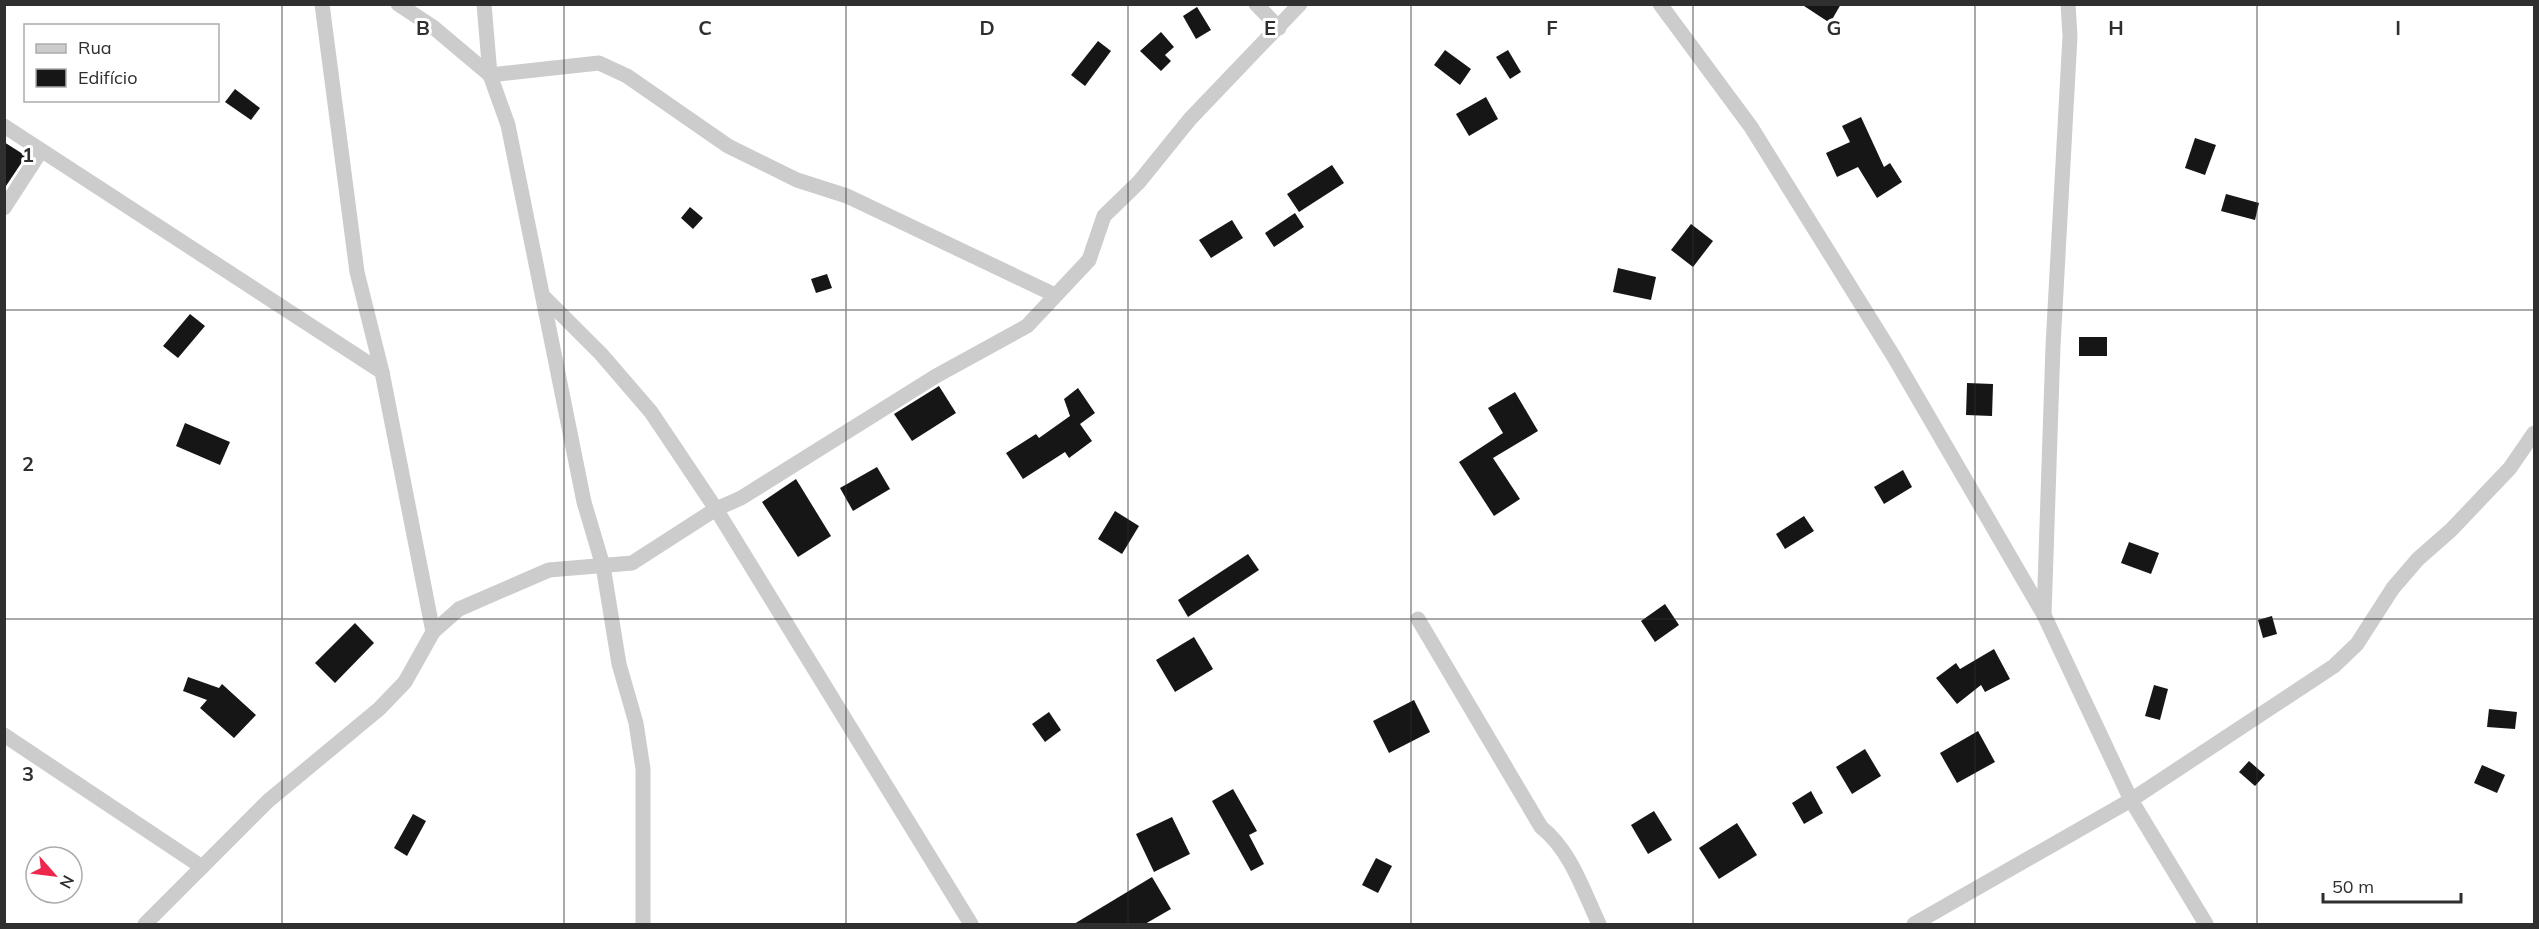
<svg xmlns="http://www.w3.org/2000/svg" width="2539" height="929" viewBox="0 0 2539 929" font-family="Mulish,sans-serif">
<rect width="100%" height="100%" fill="#fff"/>
<g fill="#161616">
<path d="M1801,4H1841L1830,23Z"/>
<path d="M1197,7L1211,30L1196,39L1183,16Z"/>
<path d="M1161,32L1174,47L1165,55L1171,61L1161,71L1140,51Z"/>
<path d="M1098,41L1111,51L1085,86L1071,75Z"/>
<path d="M1445,50L1471,69L1460,85L1434,65Z"/>
<path d="M1508,50L1521,72L1510,79L1496,57Z"/>
<path d="M235,89L260,108L251,120L225,102Z"/>
<path d="M1486,97L1498,119L1469,136L1456,114Z"/>
<path d="M1861,117L1884,167L1890,163L1902,182L1877,198L1858,167L1837,177L1826,153L1850,142L1842,126Z"/>
<path d="M2195,138L2216,145L2205,175L2185,168Z"/>
<path d="M4,142L26,156L4,189Z"/>
<path d="M1332,165L1344,183L1299,212L1287,194Z"/>
<path d="M2226,194L2259,203L2255,220L2221,211Z"/>
<path d="M690,207L703,218L693,229L681,218Z"/>
<path d="M1295,213L1304,227L1274,247L1265,233Z"/>
<path d="M1232,220L1243,238L1211,258L1199,240Z"/>
<path d="M1691,224L1713,241L1693,267L1671,250Z"/>
<path d="M1618,268L1656,277L1651,300L1613,292Z"/>
<path d="M827,274L832,288L816,293L811,279Z"/>
<path d="M190,314L205,326L178,358L163,346Z"/>
<rect x="2079" y="337" width="28" height="19"/>
<path d="M1967,383L1993,384L1992,416L1966,415Z"/>
<path d="M939,386L956,413L912,441L894,414Z"/>
<path d="M1078,388L1095,413L1080,424L1092,441L1069,458L1065,452L1023,479L1006,453L1036,434L1039,438L1070,416L1064,399Z"/>
<path d="M1515,392L1538,431L1493,458L1520,499L1494,516L1459,462L1503,433L1488,408Z"/>
<path d="M185,423L230,442L220,465L176,446Z"/>
<path d="M877,467L890,489L853,511L840,488Z"/>
<path d="M1903,470L1912,487L1884,504L1874,487Z"/>
<path d="M796,479L831,536L798,557L762,502Z"/>
<path d="M1115,511L1139,526L1122,554L1098,539Z"/>
<path d="M1804,516L1814,531L1785,549L1776,534Z"/>
<path d="M2129,542L2159,553L2151,574L2121,563Z"/>
<path d="M1248,554L1259,570L1188,617L1178,600Z"/>
<path d="M1665,604L1679,625L1655,642L1641,621Z"/>
<path d="M2272,616L2277,634L2263,638L2258,620Z"/>
<path d="M355,623L374,643L335,683L315,663Z"/>
<path d="M1194,637L1213,669L1175,692L1156,660Z"/>
<path d="M1994,649L2010,679L1985,692L1981,685L1957,704L1936,678L1956,663L1960,669Z"/>
<path d="M188,677L219,688L222,684L256,715L234,738L200,708L207,700L183,691Z"/>
<path d="M2154,685L2168,689L2160,720L2145,716Z"/>
<path d="M1414,700L1430,732L1389,753L1373,721Z"/>
<path d="M2489,709L2517,712L2515,729L2487,727Z"/>
<path d="M1049,712L1061,730L1045,742L1032,724Z"/>
<path d="M1978,731L1995,762L1957,783L1940,753Z"/>
<path d="M1865,749L1881,776L1852,794L1836,767Z"/>
<path d="M2249,761L2265,775L2255,786L2239,772Z"/>
<path d="M2482,765L2505,775L2497,793L2474,783Z"/>
<path d="M1233,789L1257,831L1249,835L1264,864L1251,871L1212,801Z"/>
<path d="M1811,791L1823,813L1804,824L1792,803Z"/>
<path d="M1654,811L1672,840L1648,854L1631,825Z"/>
<path d="M413,814L426,821L407,856L394,848Z"/>
<path d="M1172,817L1190,854L1154,872L1136,834Z"/>
<path d="M1737,823L1757,855L1719,879L1699,848Z"/>
<path d="M1376,858L1392,866L1378,893L1362,885Z"/>
<path d="M1152,877L1171,909L1145,924H1074Z"/>
</g>
<g fill="none" stroke-linecap="round" stroke-linejoin="round">
<g stroke="#ccc" stroke-width="15">
<path d="M322,4L357,272L382,372"/>
<path d="M398,4L433,27L490,75L599,63L627,76L728,146L797,180L847,196L1055,295"/>
<path d="M484,4L490,75L508,125L584,502L603,566L619,664L636,723L643,769V924"/>
<path d="M1256,4L1279,28"/>
<path d="M1660,4L1751,127L1894,357L2044,615L2131,800L2206,924"/>
<path d="M4,126L382,372L433,632"/>
<path d="M4,208L41,151"/>
<path d="M543,296L601,354L651,412L716,509L971,924"/>
<path d="M2044,615L2053,346L2070,36L2068,4"/>
<path d="M1418,619L1541,827C1571,851 1583,890 1599,924"/>
<path d="M4,735L202,867"/>
<path d="M145,924L268,801L379,709L405,682L433,632L459,609L549,570L632,563L716,509L741,498L936,376L1027,326L1089,260L1104,216L1139,182L1190,119L1300,4"/>
<path d="M1914,924L2131,800L2334,666L2357,644L2393,588L2418,559L2451,530L2510,468L2534,433"/>
</g>
</g>
<path fill="none" stroke="#2f2f2f" stroke-width="1.5" stroke-opacity="0.55" d="M282,4V924M564,4V924M846,4V924M1128,4V924M1411,4V924M1693,4V924M1975,4V924M2257,4V924M4,310H2534M4,619H2534"/>
<g font-size="20" text-anchor="middle" font-weight="bold" fill="#2f2f2f" stroke="#fff" stroke-width="6" stroke-linejoin="round" paint-order="stroke">
<text x="423" y="35">B</text>
<text x="705" y="35">C</text>
<text x="987" y="35">D</text>
<text x="1270" y="35">E</text>
<text x="1552" y="35">F</text>
<text x="1834" y="35">G</text>
<text x="2116" y="35">H</text>
<text x="2398" y="35">I</text>
<text x="28" y="162">1</text>
<text x="28" y="471">2</text>
<text x="28" y="781">3</text>
</g>
<rect width="2539" height="929" fill="none" stroke="#2f2f2f" stroke-width="12"/>
<rect x="24" y="24" width="195" height="78" fill="#ffffff" stroke="#acacac" stroke-width="1.5"/>
<rect x="36" y="44" width="30" height="9" fill="#cccccc" stroke="#acacac" stroke-width="1.5"/>
<text x="78" y="54" font-size="18" fill="#2f2f2f">Rua</text>
<rect x="36" y="69" width="30" height="18" fill="#161616" stroke="#acacac" stroke-width="1.5"/>
<text x="78" y="84" font-size="18" fill="#2f2f2f">Edifício</text>
<g transform="translate(54 875) rotate(118)"><circle r="28" fill="#ffffff" stroke="#acacac" stroke-width="1.5"/>
<path d="M0-4.5L10 22L0 15L-10 22Z" fill="#ef274c"/>
<text y="-9" font-size="16" font-weight="bold" text-anchor="middle" fill="#2f2f2f">N</text>
</g>
<path d="M2323 893v9h138v-9" fill="none" stroke="#2f2f2f" stroke-width="3"/>
<text x="2332" y="893" font-size="18" fill="#2f2f2f" stroke="#ffffff" stroke-width="4.5" paint-order="stroke">50 m</text>
</svg>
